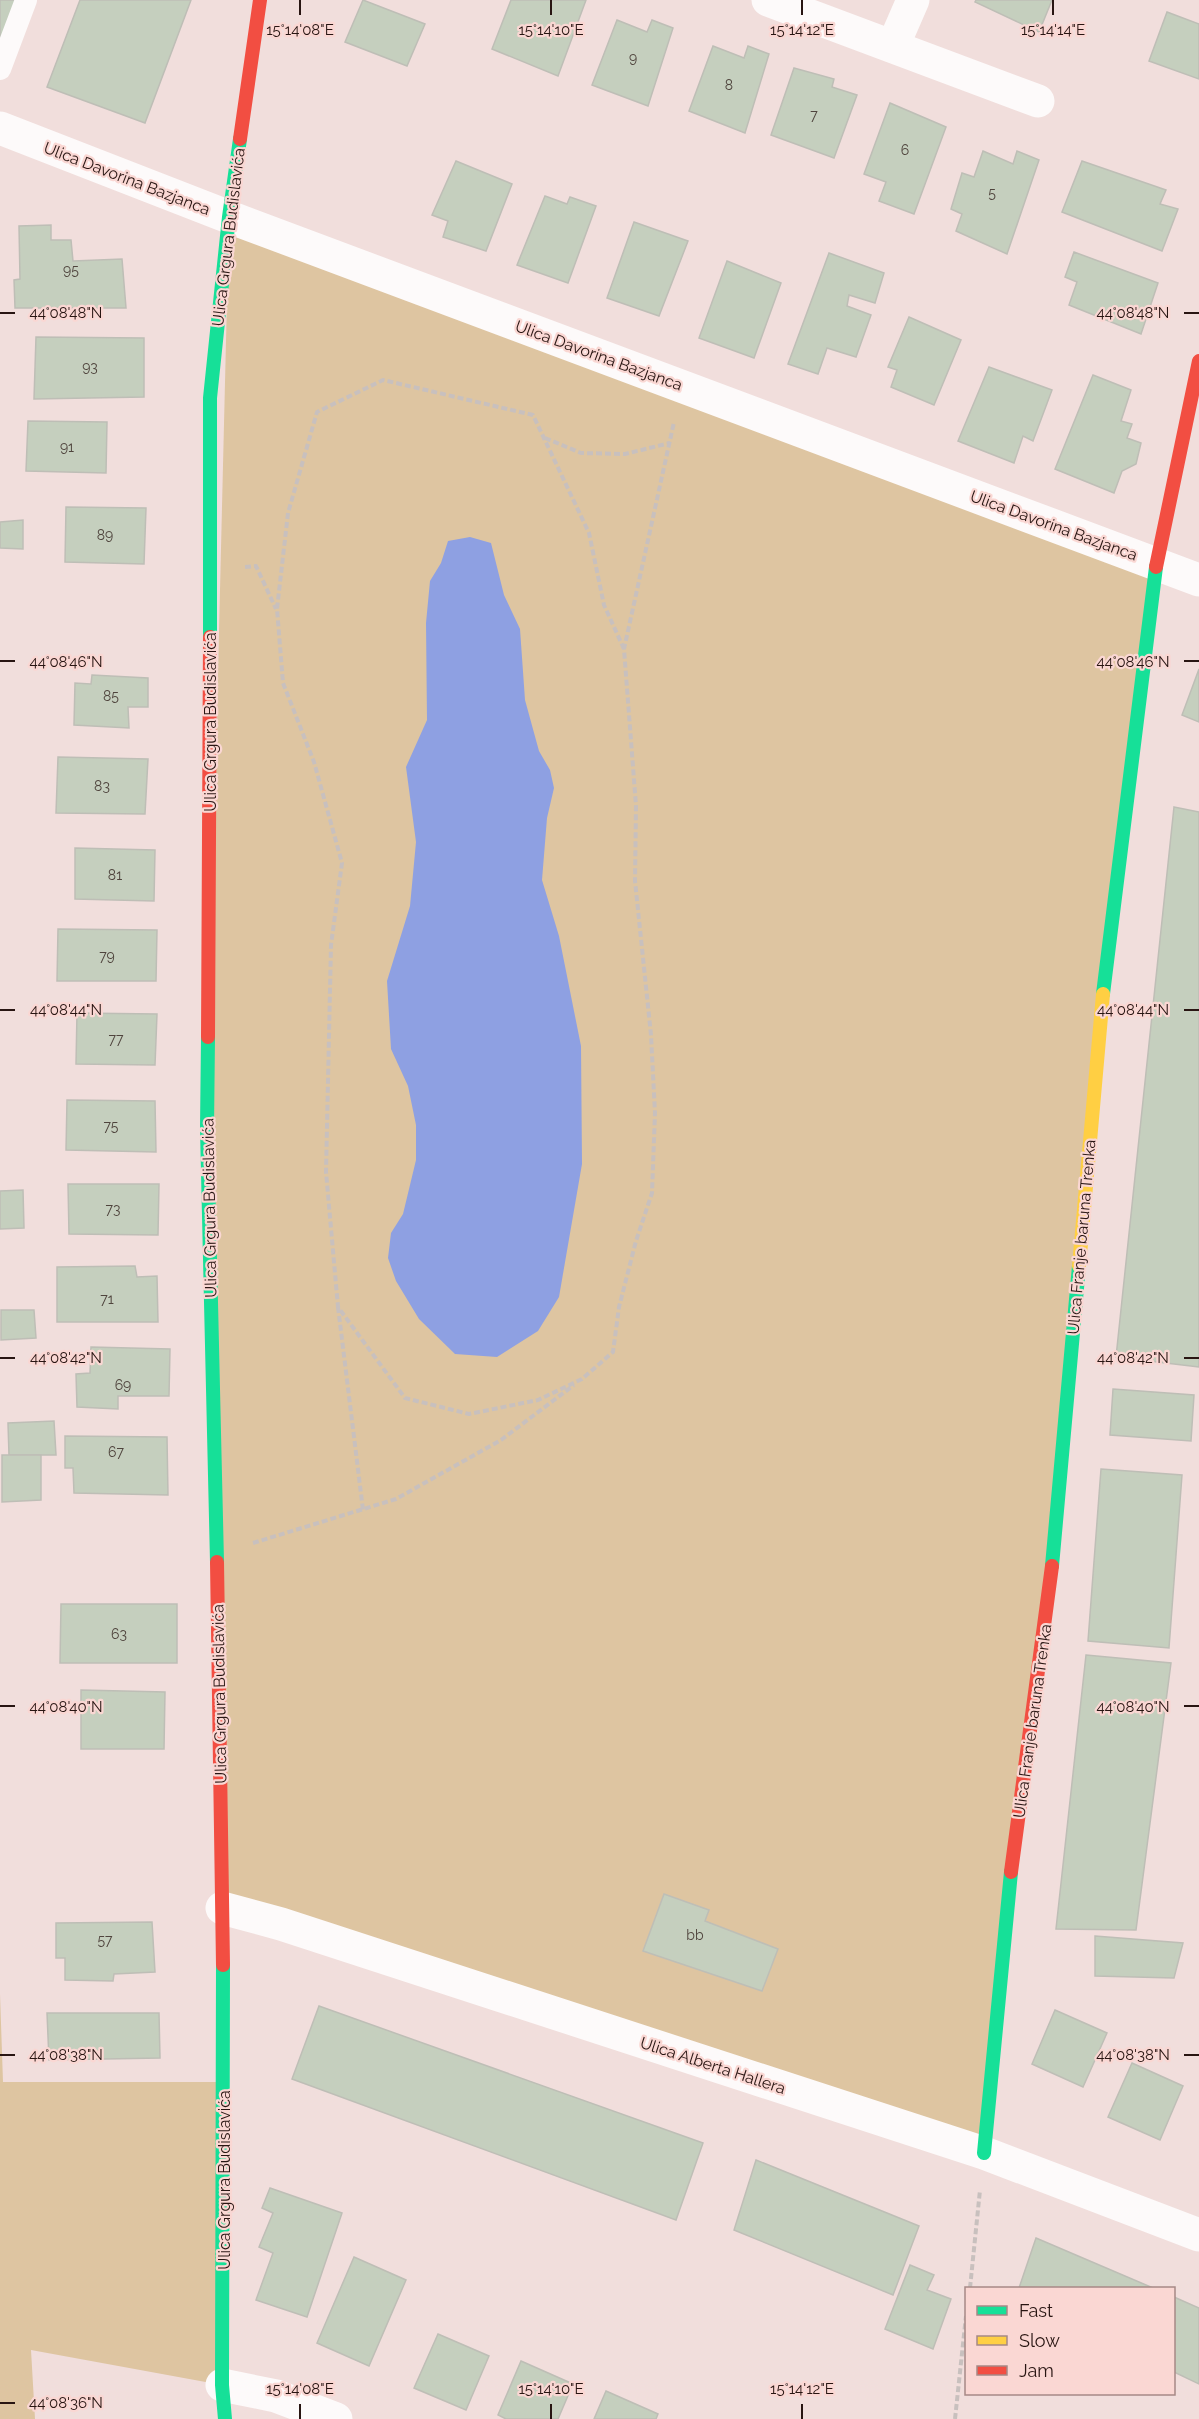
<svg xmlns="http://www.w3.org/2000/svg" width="1199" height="2419" viewBox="0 0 1199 2419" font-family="Raleway,sans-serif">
<rect width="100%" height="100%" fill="#f1dedc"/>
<g fill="#dec5a1">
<path d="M229,217L1156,564L984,2153L222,1908L207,1129Z"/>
<path d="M0,1994L3,2082H224L222,2385L31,2350L35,2419H0Z"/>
</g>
<path fill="#8ea0e2" d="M470,537L491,543L504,595L520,629L525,700L539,751L550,770L554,788L547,818L542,880L559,936L581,1046L582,1164L559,1297L538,1331L497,1357L455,1354L419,1319L396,1281L388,1258L391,1233L403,1214L416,1160V1125L408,1086L391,1049L387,981L410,906L416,842L406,767L427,720L426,623L430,581L441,563L448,541Z"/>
<g fill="#c5cfbe" stroke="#bebeb6" stroke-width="1.5">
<path d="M0,0H20L0,47Z"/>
<path d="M80,0H191L145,123L47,87Z"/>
<path d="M363,0L425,24L407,66L345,42Z"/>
<path d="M511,0H586L558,76L492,49Z"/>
<path d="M976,0H1052L1039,32L975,2Z"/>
<path d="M1167,12L1199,24V79L1149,61Z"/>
<path d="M617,20L647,32L652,20L673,28L648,106L592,85Z"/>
<path d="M713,46L744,58L748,46L769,54L745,133L689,111Z"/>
<path d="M794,68L834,79L832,87L857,95L834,158L771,135Z"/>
<path d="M890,103L946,127L914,214L879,201L886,182L864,174Z"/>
<path d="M983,151L1013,164L1017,151L1039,160L1007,254L956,231L962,214L951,209L962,173L974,177Z"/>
<path d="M456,161L512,184L486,251L443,237L448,221L432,215Z"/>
<path d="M1082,161L1166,190L1160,204L1178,209L1162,251L1062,212Z"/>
<path d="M545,196L567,204L570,197L596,206L568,283L517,265Z"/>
<path d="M634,222L688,241L659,316L607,298Z"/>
<path d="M51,225V240H71L73,261L122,259L126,308H15L14,280L20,279L19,226Z"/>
<path d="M1074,252L1158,283L1141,334L1069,305L1077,282L1065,277Z"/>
<path d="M829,253L884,273L875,303L849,295L847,306L871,315L856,357L827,348L818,374L788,364Z"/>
<path d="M727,261L781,283L754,358L699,338Z"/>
<path d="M909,317L961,340L934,405L891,387L897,370L888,367Z"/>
<path d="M36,337L144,338V397L34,399Z"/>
<path d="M989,367L1052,390L1033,441L1023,436L1014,463L958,441Z"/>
<path d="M1093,375L1131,390L1121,421L1132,424L1127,438L1141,443L1136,464L1122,471L1114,493L1055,469Z"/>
<path d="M28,421L107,422L106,473L26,471Z"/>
<path d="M66,507L146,508L144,564L65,562Z"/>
<path d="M23,520V549L0,548V522Z"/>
<path d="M1199,669V722L1182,715Z"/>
<path d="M92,675L148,678V707H128L129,728L74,725L75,683L91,684Z"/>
<path d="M58,757L148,759L145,814L56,813Z"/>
<path d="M1174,807L1199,812V1367L1116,1357Z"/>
<path d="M75,848L155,850L154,901L75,899Z"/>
<path d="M58,929L157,930L156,981H57Z"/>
<path d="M77,1013L157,1014L155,1065L76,1064Z"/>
<path d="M67,1100L155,1101L156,1152L66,1150Z"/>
<path d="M68,1184H159L158,1235L69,1234Z"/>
<path d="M23,1190L24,1228L0,1229V1191Z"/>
<path d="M135,1266L137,1277L157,1276L158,1322H57V1267Z"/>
<path d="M1,1310H34L36,1338L1,1340Z"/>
<path d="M91,1347L170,1349L169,1396H118V1409L77,1407L76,1374L90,1373Z"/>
<path d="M1113,1389L1194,1395L1191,1441L1110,1435Z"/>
<path d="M54,1421L56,1455H9L8,1423Z"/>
<path d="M65,1436L167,1437L168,1495L74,1493L73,1468H65Z"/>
<path d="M2,1455H41V1500L2,1502Z"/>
<path d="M1101,1469L1182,1475L1169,1648L1088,1641Z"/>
<path d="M61,1604H177V1663H60Z"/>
<path d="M1086,1655L1171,1663L1136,1930L1056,1929Z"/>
<path d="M81,1690L165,1692L164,1749H81Z"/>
<path d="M664,1894L709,1910L705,1921L778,1949L762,1991L643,1951Z"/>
<path d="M152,1922L155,1972L114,1974L113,1981L65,1980V1958H56V1923Z"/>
<path d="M1095,1936L1183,1943L1174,1978L1095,1976Z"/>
<path d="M319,2006L703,2143L676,2220L292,2079Z"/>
<path d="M1055,2010L1107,2033L1083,2087L1032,2064Z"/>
<path d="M47,2013H159L160,2058L49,2060Z"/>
<path d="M1132,2063L1183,2086L1160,2140L1108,2117Z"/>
<path d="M756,2160L919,2226L893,2295L734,2230Z"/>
<path d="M270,2188L342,2213L307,2317L256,2300L273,2253L259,2247L273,2213L262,2208Z"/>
<path d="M1036,2238L1153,2288H1019Z"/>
<path d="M354,2257L406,2280L369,2366L317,2343Z"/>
<path d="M910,2265L934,2275L927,2290L951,2299L933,2349L885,2329Z"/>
<path d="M1174,2297L1199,2308V2384L1174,2372Z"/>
<path d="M438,2334L489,2356L466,2410L414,2388Z"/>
<path d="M521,2361L573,2384L558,2419H506L498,2415Z"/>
<path d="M606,2391L658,2414L656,2419H594Z"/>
</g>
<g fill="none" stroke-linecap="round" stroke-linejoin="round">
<g stroke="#c8c0be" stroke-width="4" stroke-dasharray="6 3" stroke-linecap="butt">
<path d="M545,438L581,453L625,454L670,443"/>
<path d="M245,567L256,566L276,609"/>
<path d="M624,649L604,605L589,533L533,415L383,380L317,412L288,513L277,609L283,683L314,762L342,863L331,945L326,1172L338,1307L405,1398L469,1414L538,1400L582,1379L613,1352L619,1307L636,1241L652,1193L655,1113L651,1035L635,881L636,806L624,649L674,422"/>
<path d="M338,1307L363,1510"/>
<path d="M253,1543L396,1499L501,1440L574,1385"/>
<path d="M970,2288L980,2190"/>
<path d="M955,2419L966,2316"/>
</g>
<path stroke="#fdfafa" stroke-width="22" d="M0,69L26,0"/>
<g stroke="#fdfafa" stroke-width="33">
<path d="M768,0L1038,101"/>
<path d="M893,46L913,0"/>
<path d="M0,128L229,217L1199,580"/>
<path d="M222,1908L281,1924L984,2153L1199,2235"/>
<path d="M222,2385L276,2396L336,2419"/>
</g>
<g stroke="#16e098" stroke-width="14">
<path d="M210,637V398L229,217L240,139"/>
<path d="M1103,994L1156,567"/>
<path d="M208,1037L207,1129L217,1562"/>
<path d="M1052,1566L1079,1266"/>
<path d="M223,1965L222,2385L225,2419"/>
<path d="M984,2153L1011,1872"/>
</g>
<path stroke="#ffcf43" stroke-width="14" d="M1079,1266L1103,994"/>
<g stroke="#f24e42" stroke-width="14">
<path d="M240,139L260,0"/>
<path d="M1156,567L1199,361"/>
<path d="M208,1037L210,637"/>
<path d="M217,1562L223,1965"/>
<path d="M1011,1872L1052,1566"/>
</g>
</g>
<path fill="none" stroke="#281512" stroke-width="2" d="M300,0V15M551,0V15M802,0V15M1053,0V15M0,313H15M1184,313H1199M0,661H15M1184,661H1199M0,1010H15M1184,1010H1199M0,1358H15M1184,1358H1199M0,1706H15M1184,1706H1199M0,2055H15M1184,2055H1199M0,2403H15M300,2404V2419M551,2404V2419M802,2404V2419"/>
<g text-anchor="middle" stroke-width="4.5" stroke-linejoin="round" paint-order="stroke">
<g font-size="14" fill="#4f443d">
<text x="633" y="63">9</text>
<text x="729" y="90">8</text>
<text x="814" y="120">7</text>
<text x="905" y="155">6</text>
<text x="992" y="198">5</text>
<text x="71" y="275">95</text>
<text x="90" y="372">93</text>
<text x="67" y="452">91</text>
<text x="105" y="540">89</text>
<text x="111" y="701">85</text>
<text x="102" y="791">83</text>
<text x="115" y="880">81</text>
<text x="107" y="961">79</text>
<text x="116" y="1044">77</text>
<text x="111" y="1131">75</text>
<text x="113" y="1214">73</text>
<text x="107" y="1304">71</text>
<text x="123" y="1390">69</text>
<text x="116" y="1457">67</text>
<text x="119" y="1639">63</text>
<text x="695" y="1940">bb</text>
<text x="105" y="1945">57</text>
</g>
<g font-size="16" fill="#281512" stroke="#fad7d3">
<text transform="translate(127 178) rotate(21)" y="6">Ulica Davorina Bazjanca</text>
<text transform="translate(228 237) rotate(-83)" y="6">Ulica Grgura Budislavića</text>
<text transform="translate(599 355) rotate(20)" y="6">Ulica Davorina Bazjanca</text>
<text transform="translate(1054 525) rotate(20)" y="6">Ulica Davorina Bazjanca</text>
<text transform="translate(210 722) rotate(-90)" y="6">Ulica Grgura Budislavića</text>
<text transform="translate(209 1208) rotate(-91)" y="6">Ulica Grgura Budislavića</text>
<text transform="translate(1081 1237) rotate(-85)" y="6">Ulica Franje baruna Trenka</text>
<text transform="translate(219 1694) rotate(-91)" y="6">Ulica Grgura Budislavića</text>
<text transform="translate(1032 1721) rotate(-82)" y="6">Ulica Franje baruna Trenka</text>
<text transform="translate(713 2065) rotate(18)" y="6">Ulica Alberta Hallera</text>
<text transform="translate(224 2180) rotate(-90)" y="6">Ulica Grgura Budislavića</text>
</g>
</g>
<g font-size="15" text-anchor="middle" fill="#281512" stroke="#fad7d3" stroke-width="4.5" stroke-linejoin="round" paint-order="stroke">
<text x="300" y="35">15°14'08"E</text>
<text x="551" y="35">15°14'10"E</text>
<text x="802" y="35">15°14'12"E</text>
<text x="1053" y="35">15°14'14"E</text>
<text x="66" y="318">44°08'48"N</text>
<text x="1133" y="318">44°08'48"N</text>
<text x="66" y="667">44°08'46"N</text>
<text x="1133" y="667">44°08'46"N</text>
<text x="66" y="1015">44°08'44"N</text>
<text x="1133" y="1015">44°08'44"N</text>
<text x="66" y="1363">44°08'42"N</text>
<text x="1133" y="1363">44°08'42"N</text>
<text x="66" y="1712">44°08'40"N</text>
<text x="1133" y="1712">44°08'40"N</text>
<text x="66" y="2060">44°08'38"N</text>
<text x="1133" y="2060">44°08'38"N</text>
<text x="300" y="2394">15°14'08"E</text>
<text x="551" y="2394">15°14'10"E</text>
<text x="802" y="2394">15°14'12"E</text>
<text x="66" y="2408">44°08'36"N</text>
</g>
<rect x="965" y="2287" width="210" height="108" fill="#fad7d3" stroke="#a68986" stroke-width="1.5"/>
<rect x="977" y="2306" width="30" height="9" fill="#16e098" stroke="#a68986" stroke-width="1.5"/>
<text x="1019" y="2317" font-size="18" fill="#281512">Fast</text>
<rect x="977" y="2336" width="30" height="9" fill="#ffcf43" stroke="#a68986" stroke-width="1.5"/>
<text x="1019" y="2347" font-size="18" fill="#281512">Slow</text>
<rect x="977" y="2366" width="30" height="9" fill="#f24e42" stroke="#a68986" stroke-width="1.5"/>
<text x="1019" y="2377" font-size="18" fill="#281512">Jam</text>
</svg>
